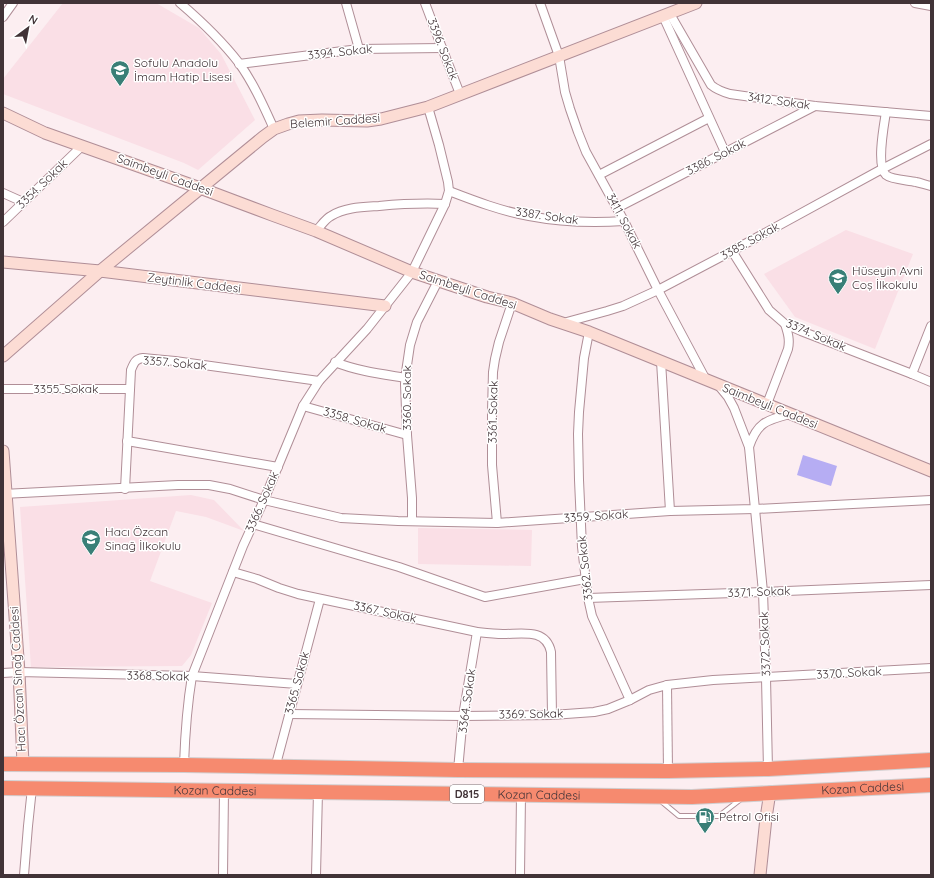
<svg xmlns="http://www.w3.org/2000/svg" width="934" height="878" viewBox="0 0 934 878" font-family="Quicksand,sans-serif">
<rect width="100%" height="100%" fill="#fceef1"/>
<g fill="#fadfe6">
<path d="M63,3H156L199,28L221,54L255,120L198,170L184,163L3,94V79Z"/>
<path d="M846,230L913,254L875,349L795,317L764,274Z"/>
<path d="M191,495L214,500L244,531L206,517L176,511L150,581L212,603L191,655L182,666L31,667L20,507Z"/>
<path d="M418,528L532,530L531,566L418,564Z"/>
</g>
<path fill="#b6adf3" d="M803,455L837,466L831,486L797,475Z"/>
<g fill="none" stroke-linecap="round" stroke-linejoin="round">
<defs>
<path id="lane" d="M661,801L679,816H719L741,799"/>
<g id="street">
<path d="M180,3C201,21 222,41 239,63C254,84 264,107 274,129"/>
<path d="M346,3L359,49"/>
<path d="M425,3L442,48L460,94"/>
<path d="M540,3L559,56L565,92L570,109L578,132L586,152L624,221L658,290L706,380"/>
<path d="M915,3L931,6"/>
<path d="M670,14L711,85C717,90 723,92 730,94L815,106L931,116"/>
<path d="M663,16L725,152"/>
<path d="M3,17L13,3"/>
<path d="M239,64L359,49L442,48"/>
<path d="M886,112C884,125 876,166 886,175C892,180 908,180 916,182C921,183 926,185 931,186"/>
<path d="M599,175L709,118"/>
<path d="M449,191C475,201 501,211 529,216C560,222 593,223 624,221"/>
<path d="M3,193L23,202"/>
<path d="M617,208L815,106"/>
<path d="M3,222L82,146"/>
<path d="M316,231C321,226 325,219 331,216C345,207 364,207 379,206C401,204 423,203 445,204"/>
<path d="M732,251L769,310L785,324L801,331L912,374L931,382"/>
<path d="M563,323L607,311L623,306L658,290L732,251L882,169L931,144"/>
<path d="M589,332L584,358L579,412L578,434L579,480L582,547L588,598L592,616L630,700"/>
<path d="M661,361L670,511"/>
<path d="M335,362C357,371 382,374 406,378"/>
<path d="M912,374L931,326"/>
<path d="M719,386L728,397L734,408L749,447C757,423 766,420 790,414"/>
<path d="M3,389H130"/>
<path d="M767,404L788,349C790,340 788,333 785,324"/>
<path d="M303,406L407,435"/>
<path d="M127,441L278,467"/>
<path d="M749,447L763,592L766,678L768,769"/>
<path d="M125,489L131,370C134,363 135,359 143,358L175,361L319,381"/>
<path d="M3,494L178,485H209L230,489L264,500L341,518L398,521L497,523L670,511L755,509L931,500"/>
<path d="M412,521V498L407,435L405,384L406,372L410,345L417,322L438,281"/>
<path d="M497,523L492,465V411L493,372L495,359L499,342L512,303"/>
<path d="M253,524L399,567L485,597L585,579"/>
<path d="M233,572L257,579L279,588L298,594L477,632C486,633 494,634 503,634C522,634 546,628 551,652L552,715"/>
<path d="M588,598L763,592L931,585"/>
<path d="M3,673L19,672L192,676L297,684"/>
<path d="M667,685L668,771"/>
<path d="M289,714L463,716L552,715L594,712L608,709L630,700L649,690L667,685L713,680L931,668"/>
<path d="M184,765C185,735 187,706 192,676L243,546L264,500L303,406L319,381L367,329L412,272L445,204L449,191L448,182L439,145L428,107"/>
<path d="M275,768L320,599"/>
<path d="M458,770L463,716L477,632"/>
<path d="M24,875L28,826L32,788"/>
<path d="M223,875L224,791"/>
<path d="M316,875L318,792"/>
<path d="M520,875L521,795"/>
</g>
<g id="secondary">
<path d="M3,113L45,133L200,188L272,215L316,231L412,272L487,297L512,303L550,319L589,332L931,471"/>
<path d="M3,262L100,271L385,306"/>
<path d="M3,356L100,271L263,137L274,129L288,124L299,121L322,120L367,121L381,119L428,107L696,3"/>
<path d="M3,451L19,672L23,764"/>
<path d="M760,875L766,818L770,792"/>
</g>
<g id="highway">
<path d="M3,764L184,765L458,770L668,771L768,769L931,760"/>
<path id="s1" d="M3,788L692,797L931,785"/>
</g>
</defs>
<use href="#lane" stroke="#b08e97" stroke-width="6"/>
<use href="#street" stroke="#b08e97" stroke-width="10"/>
<use href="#secondary" stroke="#b08e97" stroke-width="13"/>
<use href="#highway" stroke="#d1cecf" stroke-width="16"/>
<use href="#lane" stroke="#fff" stroke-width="4"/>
<use href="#street" stroke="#fff" stroke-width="8"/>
<use href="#secondary" stroke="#fcdcd4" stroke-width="11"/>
<use href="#highway" stroke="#f68a6f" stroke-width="14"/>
</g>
<defs>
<symbol id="school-pin" viewBox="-11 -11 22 30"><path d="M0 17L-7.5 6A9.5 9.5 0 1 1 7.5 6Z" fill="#397f77" stroke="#fff"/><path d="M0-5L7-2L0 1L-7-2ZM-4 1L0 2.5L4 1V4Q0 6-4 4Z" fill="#fff"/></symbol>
<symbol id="fuel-pin" viewBox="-11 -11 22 30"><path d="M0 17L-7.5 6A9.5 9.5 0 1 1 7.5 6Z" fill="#397f77" stroke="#fff"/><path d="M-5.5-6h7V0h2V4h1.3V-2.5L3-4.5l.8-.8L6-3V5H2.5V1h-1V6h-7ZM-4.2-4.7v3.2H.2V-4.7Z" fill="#fff"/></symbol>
</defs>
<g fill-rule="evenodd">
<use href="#school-pin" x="109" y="59" width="22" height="30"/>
<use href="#school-pin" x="827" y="267" width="22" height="30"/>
<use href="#school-pin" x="80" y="528" width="22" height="30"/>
<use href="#fuel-pin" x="694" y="806" width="22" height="30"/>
</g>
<g text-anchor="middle" stroke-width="3" stroke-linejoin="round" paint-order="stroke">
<rect fill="#fff" stroke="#7a7073" stroke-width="1" x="450" y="785" width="34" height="18" rx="3"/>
<g font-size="11" font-weight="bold" fill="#413337">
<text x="467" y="798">D815</text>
</g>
<g font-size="12" fill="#413337" stroke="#fff">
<text transform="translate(443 49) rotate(69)" y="4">3396. Sokak</text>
<text transform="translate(340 52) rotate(-6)" y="4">3394. Sokak</text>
<text transform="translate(779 101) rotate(8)" y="4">3412. Sokak</text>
<text transform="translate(335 121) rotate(-4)" y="4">Belemir Caddesi</text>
<text transform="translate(716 157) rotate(-27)" y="4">3386. Sokak</text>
<text transform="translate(165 175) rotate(20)" y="4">Saimbeyli Caddesi</text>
<text transform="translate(42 184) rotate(-44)" y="4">3354. Sokak</text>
<text transform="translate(547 216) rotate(8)" y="4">3387. Sokak</text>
<text transform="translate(624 221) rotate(62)" y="4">3411. Sokak</text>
<text transform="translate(750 241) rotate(-29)" y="4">3385. Sokak</text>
<text transform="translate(194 283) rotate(7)" y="4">Zeytinlik Caddesi</text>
<text transform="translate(468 290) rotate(18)" y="4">Saimbeyli Caddesi</text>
<text transform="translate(816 335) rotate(23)" y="4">3374. Sokak</text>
<text transform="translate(175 363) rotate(5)" y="4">3357. Sokak</text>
<text x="66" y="393">3355. Sokak</text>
<text transform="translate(407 398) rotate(-90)" y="4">3360. Sokak</text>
<text transform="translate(770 406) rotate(22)" y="4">Saimbeyli Caddesi</text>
<text transform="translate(493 412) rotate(-89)" y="4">3361. Sokak</text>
<text transform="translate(355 420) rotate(16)" y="4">3358. Sokak</text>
<text transform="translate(262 502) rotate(-66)" y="4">3366. Sokak</text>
<text transform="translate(596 516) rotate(-4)" y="4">3359. Sokak</text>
<text transform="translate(585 568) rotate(-96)" y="4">3362. Sokak</text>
<text transform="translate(759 592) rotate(-2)" y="4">3371. Sokak</text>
<text transform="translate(385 612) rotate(12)" y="4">3367. Sokak</text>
<text transform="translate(765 644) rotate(-92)" y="4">3372. Sokak</text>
<text transform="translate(849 673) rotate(-3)" y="4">3370. Sokak</text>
<text transform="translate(158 676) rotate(1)" y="4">3368 Sokak</text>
<text transform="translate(18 679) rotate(-93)" y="4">Hacı Özcan Sinağ Caddesi</text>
<text transform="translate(297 683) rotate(-75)" y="4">3365. Sokak</text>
<text transform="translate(467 701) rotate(-82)" y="4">3364. Sokak</text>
<text transform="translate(531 714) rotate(-1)" y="4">3369. Sokak</text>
<text dy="4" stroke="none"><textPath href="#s1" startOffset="860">Kozan Caddesi</textPath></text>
<text dy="4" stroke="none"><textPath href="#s1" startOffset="212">Kozan Caddesi</textPath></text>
<text dy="4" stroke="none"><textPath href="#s1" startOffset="536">Kozan Caddesi</textPath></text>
</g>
<g font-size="12" fill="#413337" stroke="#fff" text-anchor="start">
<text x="134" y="67">Sofulu Anadolu<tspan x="134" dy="14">İmam Hatip Lisesi</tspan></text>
<text x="852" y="275">Hüseyin Avni<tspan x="852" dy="14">Coş İlkokulu</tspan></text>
<text x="105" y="536">Hacı Özcan<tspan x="105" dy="14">Sinağ İlkokulu</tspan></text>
<text x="719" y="821">Petrol Ofisi</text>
</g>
</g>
<rect width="934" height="878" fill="none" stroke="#413337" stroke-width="8"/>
<g transform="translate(28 28) rotate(32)" stroke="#ffffff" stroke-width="3" paint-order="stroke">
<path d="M0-3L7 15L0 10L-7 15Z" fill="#413337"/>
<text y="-6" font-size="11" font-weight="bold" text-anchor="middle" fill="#413337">N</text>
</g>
</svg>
